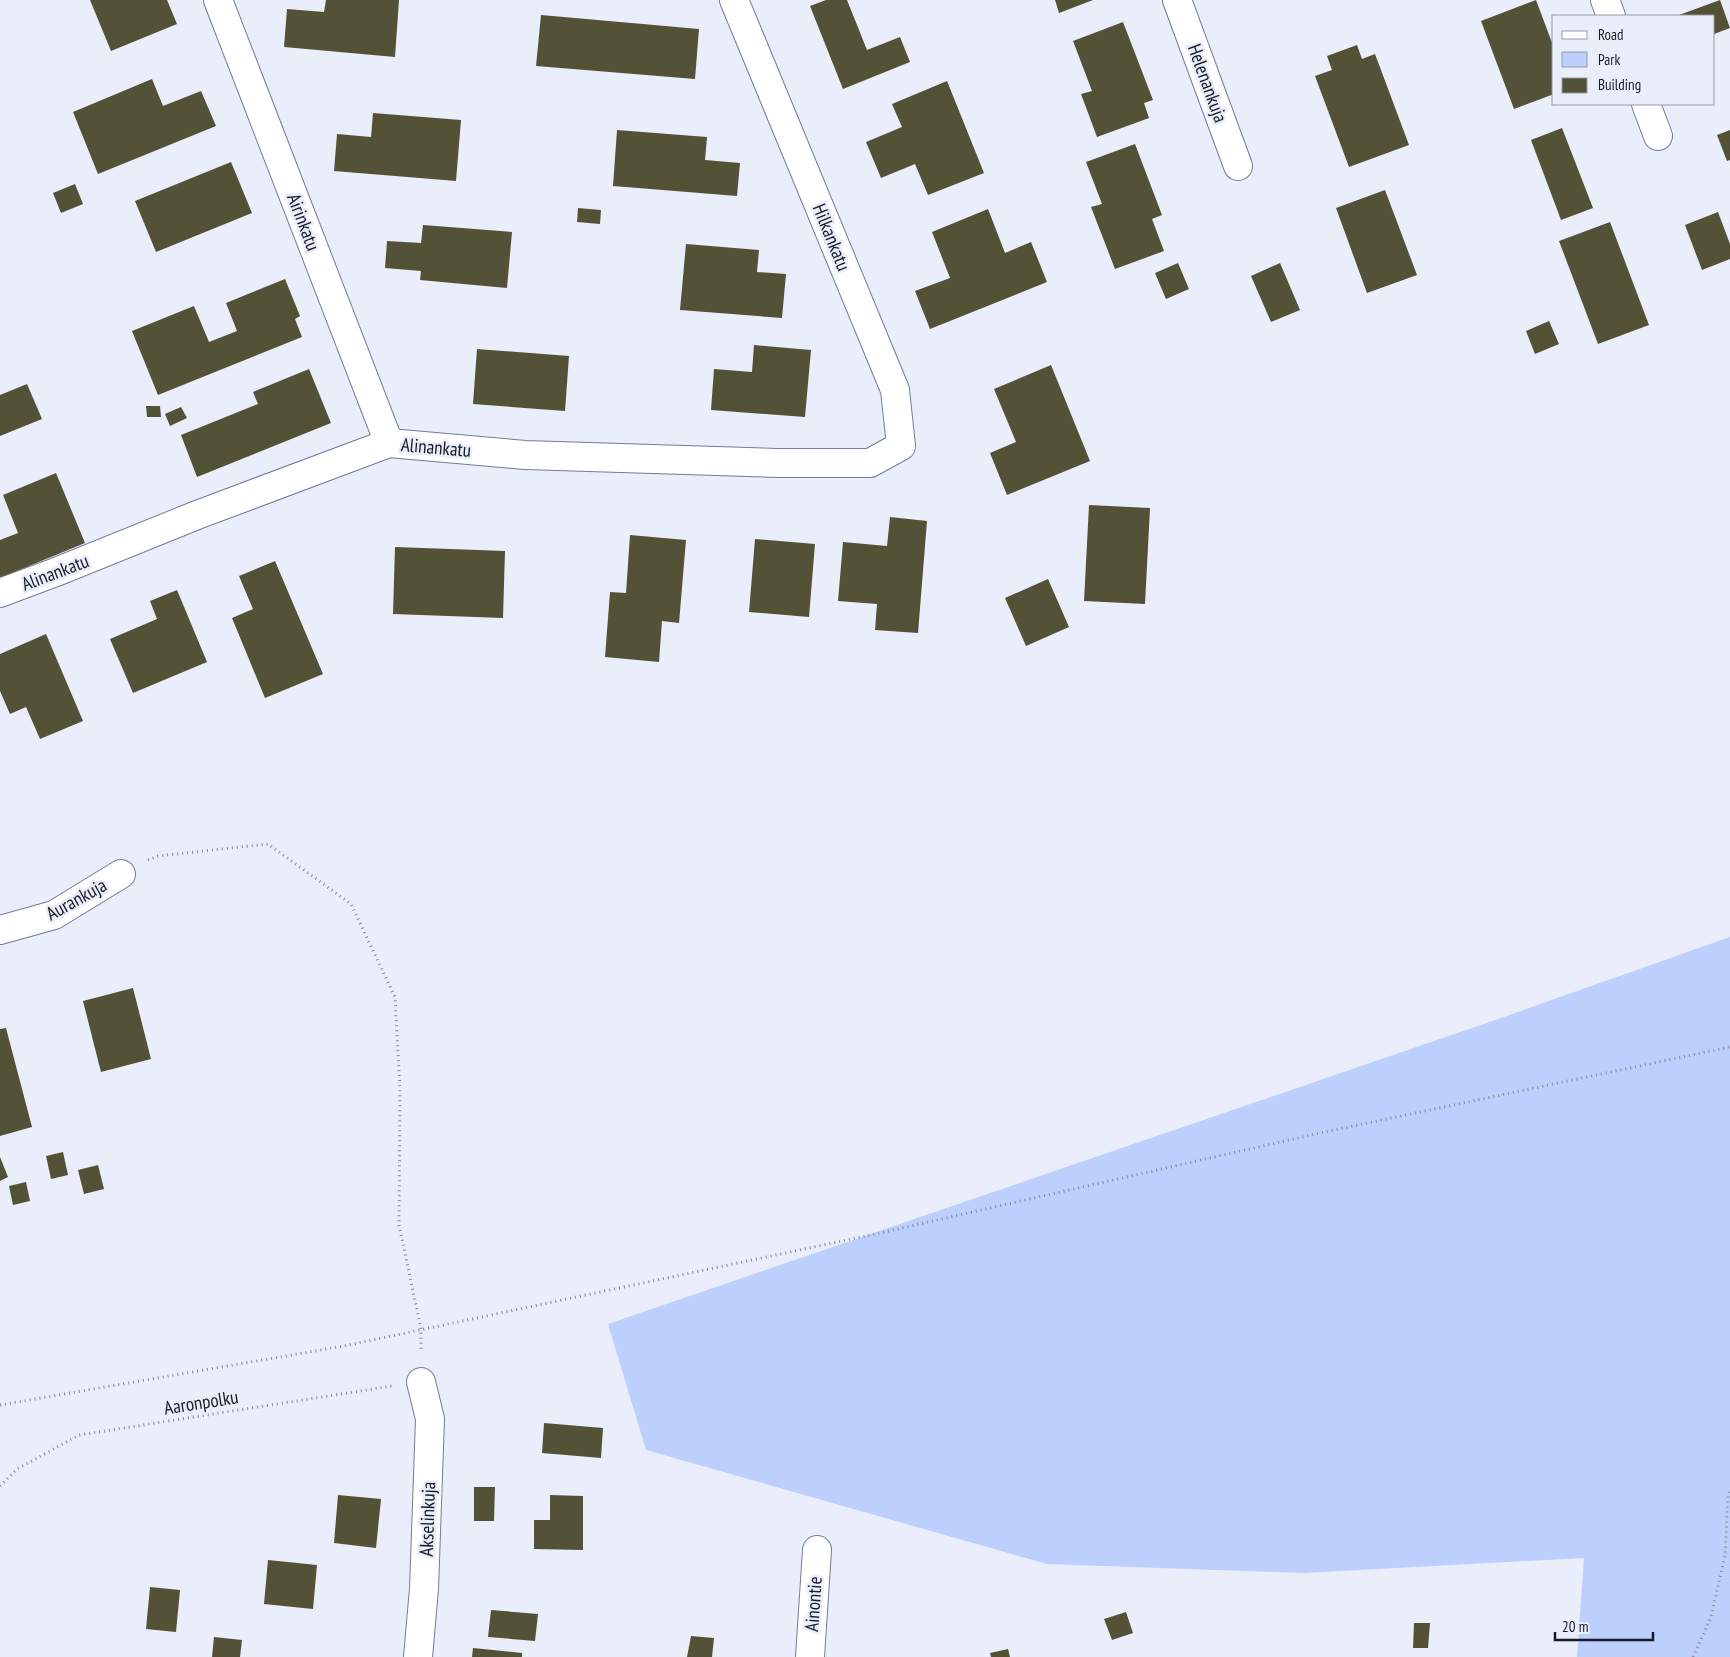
<svg xmlns="http://www.w3.org/2000/svg" width="1730" height="1657" viewBox="0 0 1730 1657" font-family="'PT Sans Narrow',sans-serif">
<rect width="100%" height="100%" fill="#e9eefa"/>
<path fill="#bdcffd" d="M1730,937V1657H1577L1584,1558L1304,1573L1047,1564L646,1450L608,1324L1501,1018Z"/>
<g fill="#535237">
<path d="M90,0H167L177,24L111,51Z"/>
<path d="M326,0H399L395,57L284,47L287,9L324,12Z"/>
<path d="M826,0H847L867,50L900,37L910,62L843,89L810,6Z"/>
<path d="M1055,0H1093L1059,13Z"/>
<path d="M1536,0L1554,48V94L1514,109L1481,21Z"/>
<path d="M1720,0L1730,28L1714,34V16H1680L1679,15Z"/>
<path d="M541,15L699,29L695,79L536,66Z"/>
<path d="M1123,22L1153,100L1144,103L1149,118L1097,137L1081,94L1092,91L1073,41Z"/>
<path d="M1357,45L1362,59L1375,54L1409,145L1349,167L1315,76L1332,70L1327,56Z"/>
<path d="M152,79L163,106L201,91L216,126L98,174L73,112Z"/>
<path d="M947,81L984,173L928,195L915,164L881,178L866,142L902,127L892,104Z"/>
<path d="M373,113L461,120L456,181L334,171L337,134L371,137Z"/>
<path d="M1562,128L1593,208L1561,220L1531,140Z"/>
<path d="M617,130L707,137L705,160L740,163L737,196L613,186Z"/>
<path d="M1730,130V160L1727,161L1717,135Z"/>
<path d="M1135,144L1162,215L1152,219L1164,251L1115,269L1091,207L1102,204L1086,162Z"/>
<path d="M231,162L252,213L156,252L135,201Z"/>
<path d="M75,184L83,204L61,213L53,193Z"/>
<path d="M1385,190L1417,275L1367,293L1336,208Z"/>
<path d="M578,208L601,210L600,224L577,222Z"/>
<path d="M988,209L1005,253L1031,242L1047,282L930,329L915,291L950,278L932,232Z"/>
<path d="M1718,212L1730,244V259L1702,270L1685,225Z"/>
<path d="M1610,222L1649,325L1598,344L1559,241Z"/>
<path d="M423,225L512,232L507,288L420,280L421,271L385,268L387,241L421,243Z"/>
<path d="M686,244L759,250L757,272L786,274L782,318L680,310Z"/>
<path d="M1178,263L1189,289L1166,299L1155,273Z"/>
<path d="M1280,263L1300,310L1271,322L1251,276Z"/>
<path d="M285,279L300,316L295,319L302,337L158,395L132,331L194,306L209,342L237,331L226,303Z"/>
<path d="M1549,321L1559,344L1535,354L1526,331Z"/>
<path d="M754,345L811,350L805,417L711,410L714,369L752,372Z"/>
<path d="M477,349L569,356L565,411L473,404Z"/>
<path d="M1051,365L1090,461L1007,495L990,453L1016,442L994,389Z"/>
<path d="M309,369L331,423L197,477L181,435L258,404L253,392Z"/>
<path d="M27,384L42,419L0,436V395Z"/>
<path d="M146,406H160L161,417H147Z"/>
<path d="M181,407L187,418L170,426L165,414Z"/>
<path d="M56,473L85,543L0,578V540L18,533L3,495Z"/>
<path d="M1089,505L1150,508L1145,604L1084,601Z"/>
<path d="M890,517L927,521L918,633L875,630L877,604L838,601L843,542L887,546Z"/>
<path d="M630,535L686,540L679,623L662,621L659,662L605,657L610,592L626,593Z"/>
<path d="M755,539L815,544L809,617L749,612Z"/>
<path d="M395,547L505,551L503,618L393,614Z"/>
<path d="M275,561L323,674L265,698L232,618L253,609L239,576Z"/>
<path d="M1048,579L1069,627L1026,646L1005,598Z"/>
<path d="M177,590L207,662L133,693L110,639L157,619L150,601Z"/>
<path d="M46,634L83,721L40,739L26,707L10,714L0,691V654Z"/>
<path d="M133,988L151,1059L101,1072L83,1001Z"/>
<path d="M6,1028L32,1127L0,1136V1029Z"/>
<path d="M63,1152L68,1175L51,1179L46,1156Z"/>
<path d="M0,1157L8,1177L0,1181Z"/>
<path d="M98,1165L104,1189L84,1194L78,1170Z"/>
<path d="M26,1182L30,1201L13,1205L9,1186Z"/>
<path d="M544,1423L603,1428L601,1458L542,1453Z"/>
<path d="M474,1487H495L494,1521H474Z"/>
<path d="M338,1495L381,1499L376,1548L334,1543Z"/>
<path d="M550,1495L583,1496V1550L534,1549V1520H550Z"/>
<path d="M268,1560L317,1565L313,1609L264,1604Z"/>
<path d="M150,1587L180,1590L176,1632L146,1629Z"/>
<path d="M491,1610L538,1614L535,1641L488,1637Z"/>
<path d="M1126,1612L1133,1633L1112,1640L1104,1619Z"/>
<path d="M1414,1623H1430L1428,1648H1413Z"/>
<path d="M691,1636L714,1638L712,1657H687Z"/>
<path d="M214,1637L242,1640L240,1657H212Z"/>
<path d="M473,1648L522,1653V1657H472Z"/>
<path d="M1008,1649L1010,1657H991L990,1653Z"/>
</g>
<g fill="none" stroke-linecap="round" stroke-linejoin="round">
<defs>
<g id="street">
<path d="M218,0L389,443"/>
<path d="M1177,0L1238,166"/>
<path d="M1605,0L1611,16"/>
<path d="M1646,104L1658,136"/>
<path d="M0,593L56,572L197,515L389,443L525,455L777,463H870L901,446L895,390L734,0"/>
<path d="M0,930L54,915L121,874"/>
<path d="M418,1657L424,1589L430,1419L421,1382"/>
<path d="M810,1657L817,1550"/>
</g>
</defs>
<use href="#street" stroke="#727c97" stroke-width="30"/>
<g stroke="#848893" stroke-width="3" stroke-dasharray="1 4" stroke-linecap="butt">
<path d="M148,860L158,856L268,844L351,904L395,997L400,1090L399,1225L421,1329V1352"/>
<path d="M0,1405L344,1346L880,1233L1320,1133L1730,1047"/>
<path d="M0,1486L17,1469L79,1435L392,1386"/>
<path d="M1693,1657L1711,1617L1725,1556L1728,1496L1730,1491"/>
</g>
<use href="#street" stroke="#fff" stroke-width="28"/>
</g>
<g text-anchor="middle" stroke-width="5" stroke-linejoin="round" paint-order="stroke">
<g font-size="19" fill="#171b25" stroke="#e9eefa">
<text transform="translate(1208 83) rotate(70)" y="7">Helenankuja</text>
<text transform="translate(304 222) rotate(69)" y="7">Airinkatu</text>
<text transform="translate(832 237) rotate(68)" y="7">Hilkankatu</text>
<text transform="translate(436 447) rotate(5)" y="7">Alinankatu</text>
<text transform="translate(55 572) rotate(-21)" y="7">Alinankatu</text>
<text transform="translate(76 899) rotate(-29)" y="7">Aurankuja</text>
<text transform="translate(201 1402) rotate(-9)" y="7">Aaronpolku</text>
<text transform="translate(427 1519) rotate(-88)" y="7">Akselinkuja</text>
<text transform="translate(813 1604) rotate(-86)" y="7">Ainontie</text>
</g>
</g>
<rect x="1552" y="15" width="162" height="90" fill="#e9eefa" stroke="#959aa5"/>
<rect x="1562" y="31" width="25" height="8" fill="#ffffff" stroke="#959aa5"/>
<text x="1598" y="40" font-size="15" fill="#171b25">Road</text>
<rect x="1562" y="52" width="25" height="15" fill="#bdcffd" stroke="#959aa5"/>
<text x="1598" y="65" font-size="15" fill="#171b25">Park</text>
<rect x="1562" y="78" width="25" height="15" fill="#535237" stroke="#959aa5"/>
<text x="1598" y="90" font-size="15" fill="#171b25">Building</text>
<path d="M1555 1632v8h98v-8" fill="none" stroke="#171b25" stroke-width="2.5"/>
<text x="1562" y="1632" font-size="15" fill="#171b25" stroke="#e9eefa" stroke-width="4" paint-order="stroke">20 m</text>
</svg>
